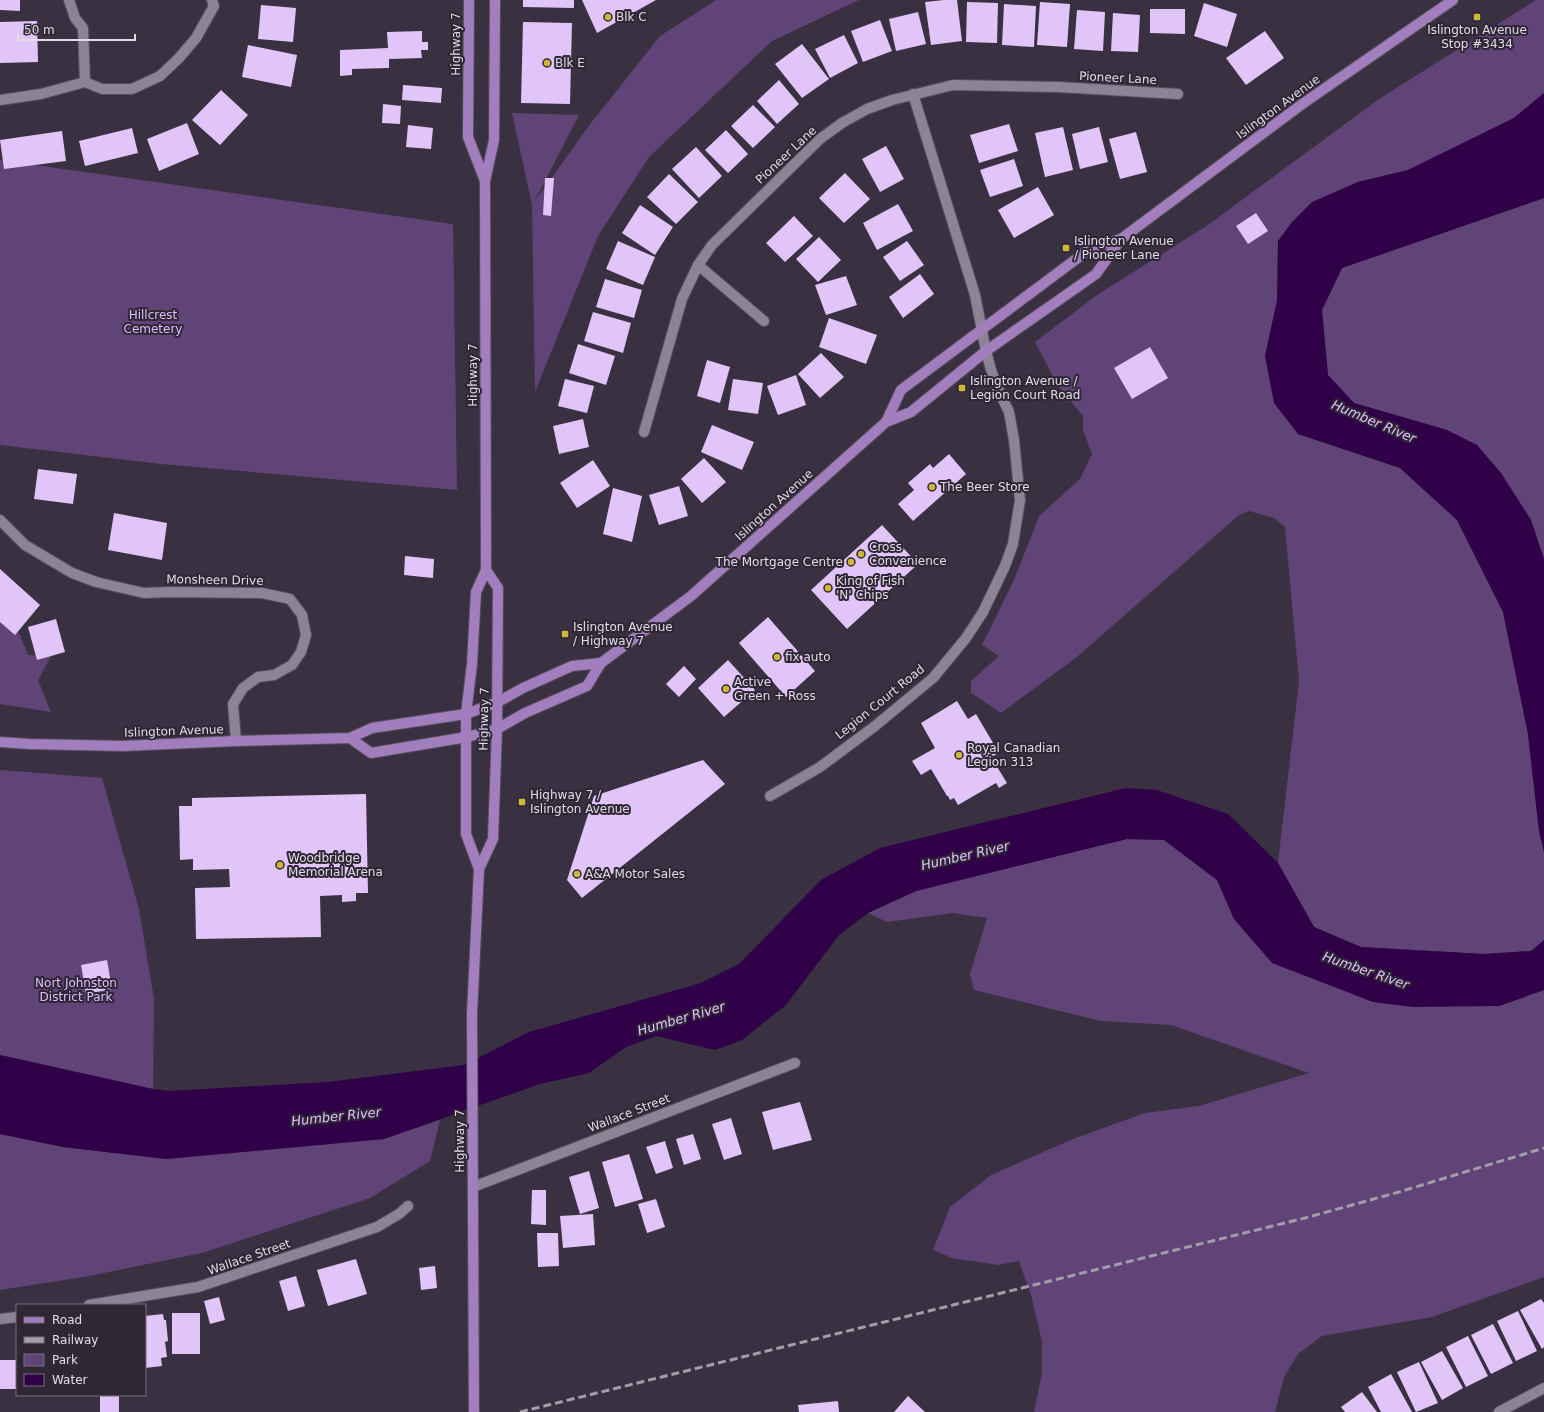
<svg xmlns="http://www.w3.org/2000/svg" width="1544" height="1412" viewBox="0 0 1544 1412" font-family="'DejaVu Sans',sans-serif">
<rect width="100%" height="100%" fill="#393041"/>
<g fill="#614477">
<path d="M716,0H859L772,41L649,157L598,236L535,392L532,205L512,113L579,115L534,202L591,123L660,36Z"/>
<path d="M1536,0H1544V93L1514,118L1408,170L1358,182L1278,241L1277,301L1265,356L1298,434L1400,468L1457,520L1503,612L1528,734L1539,831L1544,852V940L1531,951L1484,954L1361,947L1314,927L1278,863L1299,681L1285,527L1274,518L1249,511L1239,515L1078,656L1001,713L971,693V681L999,656L982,645L1014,580L1039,516L1080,479L1092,454L1083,430V416L1058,386L1035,342L1097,295L1208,225L1379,99Z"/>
<path d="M0,160L453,224L457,490L161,464L0,445Z"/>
<path d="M1544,198V559L1531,520L1501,473L1447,430L1354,403L1328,375L1322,310L1342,268Z"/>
<path d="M0,614L20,635L28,655L51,656L38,680L51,712L0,704Z"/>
<path d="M0,770L102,778L139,909L154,999L153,1089L0,1055Z"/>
<path d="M1127,839L1164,840L1217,880L1234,919L1499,1006L1544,990V1277L1432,1317L1322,1336L1298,1354L1284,1377L1275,1412H1034L1042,1373V1342L1031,1295L1019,1261L998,1265L952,1258L933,1250L950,1207L991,1175L1073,1139L1145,1113L1199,1106L1309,1073L1171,1025L1101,1021L974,990L970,974L987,918L953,913L887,922L868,913L916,891Z"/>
<path d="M440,1120L430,1161L370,1198L202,1253L84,1277L0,1290V1134L63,1147L166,1159L384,1139Z"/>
</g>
<g fill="#300049">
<path d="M1544,93V198L1342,268L1322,310L1328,375L1354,403L1447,430L1477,445L1501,473L1531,520L1544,559V852L1539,831L1528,734L1503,612L1457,520L1400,468L1298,434L1274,403L1265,356L1277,301L1278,241L1292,222L1312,202L1358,182L1408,170L1514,118Z"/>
<path d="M1126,788L1157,790L1228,814L1278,863L1314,927L1361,947L1484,954L1531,951L1544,940V990L1499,1006L1412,1007L1373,1002L1272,963L1234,919L1217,880L1164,840L1127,839L916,891L868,913L839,935L786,1005L742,1040L715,1050L656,1036L626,1047L589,1073L540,1084L384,1139L166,1159L63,1147L0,1134V1055L153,1089L169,1091L328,1082L464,1065L529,1032L701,983L739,964L821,880L880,848Z"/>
</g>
<g fill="#e1c5f8">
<path d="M0,0H20V11L0,10Z"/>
<path d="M523,0H574V8L523,7Z"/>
<path d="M582,0H656L597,33Z"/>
<path d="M944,0H957L962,41L931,45L925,2Z"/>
<path d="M967,2L998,3L997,43L966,42Z"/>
<path d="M1040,2L1070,4L1067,47L1037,45Z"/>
<path d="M1204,3L1237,14L1227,47L1194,36Z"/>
<path d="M1004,4L1036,6L1034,47L1002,45Z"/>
<path d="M261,5L296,8L293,42L258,39Z"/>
<path d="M1150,9H1185V34L1150,33Z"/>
<path d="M1077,10L1105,12L1103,51L1074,49Z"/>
<path d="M918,12L926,44L896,51L889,19Z"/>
<path d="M1113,13L1140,15L1138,52L1111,51Z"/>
<path d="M880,20L892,51L863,62L851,31Z"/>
<path d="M37,21L38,62L0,63V22Z"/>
<path d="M523,22L572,23L570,104L521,103Z"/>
<path d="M422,31V42H428V50H421L422,58L389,59V68L352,69V75L340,76V50L388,48L387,32Z"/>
<path d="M1265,31L1284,58L1246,85L1226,58Z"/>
<path d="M844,35L858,63L830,78L815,49Z"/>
<path d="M802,44L829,79L802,98L775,64Z"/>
<path d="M248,45L297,55L291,87L242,77Z"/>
<path d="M779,80L799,104L777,124L757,101Z"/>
<path d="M403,85L442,88L441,103L402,100Z"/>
<path d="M221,90L248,115L220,145L192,120Z"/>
<path d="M383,104L401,106L400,124L382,123Z"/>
<path d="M753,105L775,127L753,148L731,126Z"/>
<path d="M187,123L199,154L159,171L147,139Z"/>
<path d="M1009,124L1018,151L979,163L970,135Z"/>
<path d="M408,125L433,128L431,149L406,147Z"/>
<path d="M1063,127L1073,170L1045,177L1035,133Z"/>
<path d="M1099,127L1108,162L1080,169L1072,134Z"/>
<path d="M132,128L138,153L85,166L79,141Z"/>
<path d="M726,130L748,154L728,173L705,150Z"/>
<path d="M62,131L66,161L4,169L0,140Z"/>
<path d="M1136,132L1147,172L1120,179L1109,139Z"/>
<path d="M886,146L904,179L880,192L862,159Z"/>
<path d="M696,147L722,176L699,198L672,169Z"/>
<path d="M1014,159L1023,186L990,197L980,170Z"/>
<path d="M845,173L870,199L844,223L819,198Z"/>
<path d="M669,174L698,202L676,224L647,197Z"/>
<path d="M545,178H554L551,216L543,215Z"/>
<path d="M1038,187L1054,215L1014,238L998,210Z"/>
<path d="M898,204L913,231L877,250L863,223Z"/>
<path d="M640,205L673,227L655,255L622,233Z"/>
<path d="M1256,213L1268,231L1248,244L1236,226Z"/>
<path d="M794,216L813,236L785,262L766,243Z"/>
<path d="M819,237L841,260L818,282L796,259Z"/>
<path d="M618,241L655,257L643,285L606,269Z"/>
<path d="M907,241L924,265L900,281L883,257Z"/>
<path d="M920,274L934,294L903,318L889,297Z"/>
<path d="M846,276L857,305L826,315L815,285Z"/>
<path d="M605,279L642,290L634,318L596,307Z"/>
<path d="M593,312L631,323L623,353L584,341Z"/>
<path d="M829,318L877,335L866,364L819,347Z"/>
<path d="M578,344L615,356L606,385L569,373Z"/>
<path d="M1150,347L1168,378L1132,399L1114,368Z"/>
<path d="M821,353L844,377L820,398L798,374Z"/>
<path d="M707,360L730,367L720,403L697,396Z"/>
<path d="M796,375L806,405L778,415L767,386Z"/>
<path d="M565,379L594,386L587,413L558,406Z"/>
<path d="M733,379L763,383L758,414L728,410Z"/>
<path d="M583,419L589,447L559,454L553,426Z"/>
<path d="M712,425L754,442L742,470L701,452Z"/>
<path d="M949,454L966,474L913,521L898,504L914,490L908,483L930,464L933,468Z"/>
<path d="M704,458L726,482L702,503L681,479Z"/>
<path d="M593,460L610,486L577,508L560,483Z"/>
<path d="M38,469L77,474L73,504L34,499Z"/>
<path d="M679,486L688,516L659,525L649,495Z"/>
<path d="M613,488L642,496L632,542L603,534Z"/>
<path d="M114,513L167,523L162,560L108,550Z"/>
<path d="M882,525L918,564L847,629L811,590Z"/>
<path d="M405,556L434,559L433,578L404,575Z"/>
<path d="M0,569L40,605L15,635L0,622Z"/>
<path d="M768,617L815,671L786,697L739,643Z"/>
<path d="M56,619L65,652L37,660L28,627Z"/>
<path d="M728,660L755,690L724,717L698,688Z"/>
<path d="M684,666L696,679L679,697L666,684Z"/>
<path d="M957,701L968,719L976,714L999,753L991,757L1007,783L999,788L996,783L958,805L954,798L950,800L948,796H947L931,769L921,775L912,761L935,748L921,723Z"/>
<path d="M703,760L725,784L582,898L567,880L594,796Z"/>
<path d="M366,794L368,893H356V901L342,902V895L320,896L321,937L196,939L195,888L230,887L229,869L193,870V859L180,860L179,806H192V798Z"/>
<path d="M107,960L112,989L86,994L81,965Z"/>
<path d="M800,1102L812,1140L773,1150L762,1112Z"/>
<path d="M731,1118L742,1154L724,1160L712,1124Z"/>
<path d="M693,1134L701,1159L684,1165L676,1139Z"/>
<path d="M665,1141L673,1168L656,1174L646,1147Z"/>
<path d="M629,1154L643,1199L615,1207L602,1162Z"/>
<path d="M589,1171L599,1208L580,1214L569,1177Z"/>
<path d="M532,1190H546V1225L531,1224Z"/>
<path d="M656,1199L665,1227L647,1233L638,1204Z"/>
<path d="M593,1214L595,1245L563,1248L560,1216Z"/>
<path d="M537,1233H558L559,1266L538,1267Z"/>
<path d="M356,1259L367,1294L328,1306L317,1270Z"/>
<path d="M435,1266L437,1288L421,1290L419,1268Z"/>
<path d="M296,1276L305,1306L288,1311L279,1281Z"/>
<path d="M219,1297L225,1320L210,1324L204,1301Z"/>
<path d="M1541,1299L1544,1303V1347L1542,1349L1520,1310Z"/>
<path d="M1518,1311L1537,1351L1516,1361L1497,1321Z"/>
<rect x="172" y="1313" width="28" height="41"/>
<path d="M163,1314L164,1320H166L168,1341L165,1342L167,1357L161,1358L162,1366L145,1368V1316Z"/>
<path d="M1493,1324L1513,1363L1491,1374L1471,1335Z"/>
<path d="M1468,1336L1488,1376L1466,1387L1446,1347Z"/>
<path d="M1442,1351L1463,1388L1442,1400L1421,1362Z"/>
<rect x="0" y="1360" width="17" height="29"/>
<path d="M1419,1362L1438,1403L1416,1412L1397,1372Z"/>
<path d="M1391,1374L1412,1412H1381L1368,1387Z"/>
<path d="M1362,1392L1377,1412H1345L1341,1407Z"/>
<rect x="100" y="1395" width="19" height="17"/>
<path d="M908,1396L925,1412H894Z"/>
<path d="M838,1401L839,1412H799L798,1405Z"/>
</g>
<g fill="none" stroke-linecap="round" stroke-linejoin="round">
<defs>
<g id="minor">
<path d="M69,0L75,18L83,28L85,82"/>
<path d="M0,100L41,94L85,82L102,89H132L160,76L179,58L196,38L214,6L212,0"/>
<path d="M698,265L764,321"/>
<path d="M644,432L682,299L698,265L712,245L820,139L842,123L867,109L892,100L953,85L1058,87L1178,94"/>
<path d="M0,520L25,545L72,573L96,582L144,593L169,592L262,593L290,599L302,615L306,635L301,652L292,665L274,675L258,677L243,688L233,704L236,741"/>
<path d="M770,796L820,767L875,726L933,678L966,638L983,612L1005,566L1013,544L1020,500L1014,440L1009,412L997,387L991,370L986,351L975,295L913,94"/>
<path d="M473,1187L795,1063"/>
<path d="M89,1305L198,1287L377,1227L399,1214L408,1206"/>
<path d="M0,1319L17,1317"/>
<path d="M1499,1412L1544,1388"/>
</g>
<g id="major">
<path d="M469,0L468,137L485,181"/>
<path d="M886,422L901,390L1091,248L1121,239"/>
<path d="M350,738L371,753L467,737L497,729L525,713L587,686L601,663L691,596L886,422L911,412L986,351L1096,274L1121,239L1305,102L1453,0"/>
<path d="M0,742L30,744L123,746L236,741L350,738L372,728L466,714L498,702L523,688L572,666L601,663"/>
<path d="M479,869L466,834V714L472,664L476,592L486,570L485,181L494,140L495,0"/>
<path d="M474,1412L472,1014L479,869L493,839L497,729L498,588L486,570"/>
</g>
</defs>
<use href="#minor" stroke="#574f5c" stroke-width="12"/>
<use href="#major" stroke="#574f5c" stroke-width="12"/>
<use href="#minor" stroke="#8d8396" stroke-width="10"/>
<use href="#major" stroke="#a37ebf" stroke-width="10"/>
<path stroke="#a39ca9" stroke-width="3" stroke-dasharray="8 4" stroke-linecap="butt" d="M520,1412L1305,1218L1399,1192L1544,1148"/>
</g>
<g fill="#ceb838" stroke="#2f2636" stroke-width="1.5">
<circle cx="608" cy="17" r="4"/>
<rect x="1473" y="13" width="8" height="8" rx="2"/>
<circle cx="547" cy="63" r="4"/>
<rect x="1062" y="244" width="8" height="8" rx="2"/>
<rect x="958" y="384" width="8" height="8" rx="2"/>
<circle cx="932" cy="487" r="4"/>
<circle cx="861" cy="554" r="4"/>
<circle cx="851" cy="562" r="4"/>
<circle cx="828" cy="588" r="4"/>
<rect x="561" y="630" width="8" height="8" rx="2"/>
<circle cx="777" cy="657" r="4"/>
<circle cx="726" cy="689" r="4"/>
<circle cx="959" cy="755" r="4"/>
<rect x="518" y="798" width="8" height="8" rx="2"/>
<circle cx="280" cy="865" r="4"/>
<circle cx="577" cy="874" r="4"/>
</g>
<g text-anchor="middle" stroke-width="4" stroke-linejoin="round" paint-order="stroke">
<g font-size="12" fill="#e1dbe6" stroke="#2f2636" text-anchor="start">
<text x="616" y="21">Blk C</text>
<text x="1477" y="34" text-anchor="middle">Islington Avenue<tspan x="1477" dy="14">Stop #3434</tspan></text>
<text x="555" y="67">Blk E</text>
<text x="1074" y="245">Islington Avenue<tspan x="1074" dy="14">/ Pioneer Lane</tspan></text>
<text x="970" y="385">Islington Avenue /<tspan x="970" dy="14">Legion Court Road</tspan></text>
<text x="940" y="491">The Beer Store</text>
<text x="869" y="551">Cross<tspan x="869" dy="14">Convenience</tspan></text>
<text x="843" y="566" text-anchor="end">The Mortgage Centre</text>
<text x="836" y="585">King of Fish<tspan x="836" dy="14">'N' Chips</tspan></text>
<text x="573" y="631">Islington Avenue<tspan x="573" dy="14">/ Highway 7</tspan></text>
<text x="785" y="661">fix auto</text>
<text x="734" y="686">Active<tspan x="734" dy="14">Green + Ross</tspan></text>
<text x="967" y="752">Royal Canadian<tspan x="967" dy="14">Legion 313</tspan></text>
<text x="530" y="799">Highway 7 /<tspan x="530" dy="14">Islington Avenue</tspan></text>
<text x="288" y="862">Woodbridge<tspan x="288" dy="14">Memorial Arena</tspan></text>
<text x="585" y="878">A&amp;A Motor Sales</text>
</g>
<g font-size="12" fill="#e1dbe6" stroke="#2f2636">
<text transform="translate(456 44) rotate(-90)" y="4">Highway 7</text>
<text transform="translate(1118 78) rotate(3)" y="4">Pioneer Lane</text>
<text transform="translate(1278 107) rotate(-36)" y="4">Islington Avenue</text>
<text transform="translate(786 155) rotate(-43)" y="4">Pioneer Lane</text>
<text transform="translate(473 375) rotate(-90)" y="4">Highway 7</text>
<text transform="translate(774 505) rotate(-42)" y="4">Islington Avenue</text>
<text transform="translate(215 580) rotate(1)" y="4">Monsheen Drive</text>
<text transform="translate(880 702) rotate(-39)" y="4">Legion Court Road</text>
<text transform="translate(484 719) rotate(-89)" y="4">Highway 7</text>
<text transform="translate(174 731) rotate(-2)" y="4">Islington Avenue</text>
<text transform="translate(629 1113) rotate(-21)" y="4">Wallace Street</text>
<text transform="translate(460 1141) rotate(-90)" y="4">Highway 7</text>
<text transform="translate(249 1257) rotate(-19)" y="4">Wallace Street</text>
</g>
<g font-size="12" fill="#e0bdfc" stroke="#2f2636">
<text x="153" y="319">Hillcrest<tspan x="153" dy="14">Cemetery</tspan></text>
<text x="76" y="987">Nort Johnston<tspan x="76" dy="14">District Park</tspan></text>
</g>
<g font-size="13" font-style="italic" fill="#e2c0fe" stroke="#2f2636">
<text transform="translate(1374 421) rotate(23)" y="5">Humber River</text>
<text transform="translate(965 855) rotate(-13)" y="5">Humber River</text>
<text transform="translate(1366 970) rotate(19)" y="5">Humber River</text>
<text transform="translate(681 1018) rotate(-16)" y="5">Humber River</text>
<text transform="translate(336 1116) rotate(-6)" y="5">Humber River</text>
</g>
</g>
<rect x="16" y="1304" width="130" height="92" fill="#2f2636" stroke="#766e7c"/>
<rect x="24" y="1317" width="20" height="6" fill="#a37ebf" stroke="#766e7c"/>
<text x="52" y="1324" font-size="12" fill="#e1dbe6">Road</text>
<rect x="24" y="1337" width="20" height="6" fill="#a39ca9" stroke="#766e7c"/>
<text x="52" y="1344" font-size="12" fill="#e1dbe6">Railway</text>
<rect x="24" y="1354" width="20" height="12" fill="#614477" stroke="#766e7c"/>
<text x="52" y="1364" font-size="12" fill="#e1dbe6">Park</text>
<rect x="24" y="1374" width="20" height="12" fill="#300049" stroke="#766e7c"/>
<text x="52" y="1384" font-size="12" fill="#e1dbe6">Water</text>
<path d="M18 34v6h117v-6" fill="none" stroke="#e1dbe6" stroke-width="2"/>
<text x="24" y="34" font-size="12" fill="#e1dbe6" stroke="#2f2636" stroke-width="3" paint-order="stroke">50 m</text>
</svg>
